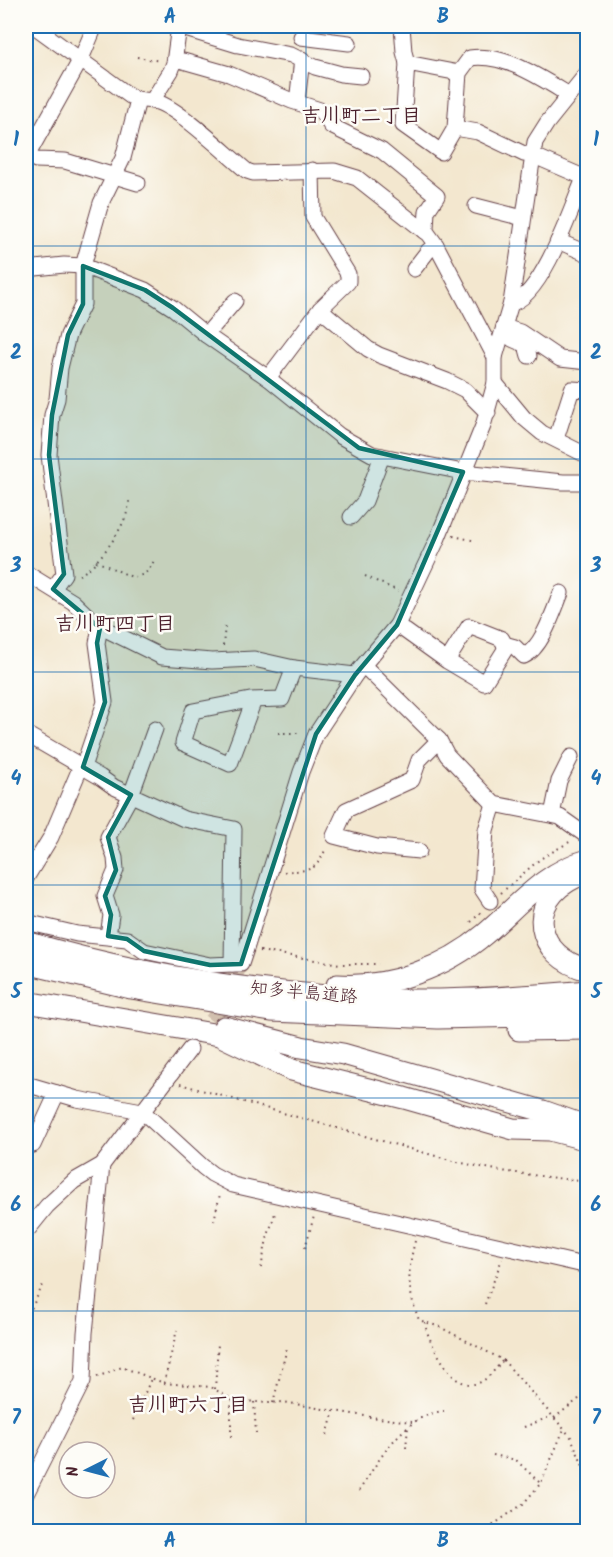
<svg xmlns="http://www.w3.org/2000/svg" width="613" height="1557" viewBox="0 0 613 1557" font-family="Kalam,'Klee One',sans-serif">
<rect width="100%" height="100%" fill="#fdfcf7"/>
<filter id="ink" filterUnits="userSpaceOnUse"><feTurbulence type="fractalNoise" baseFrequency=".0167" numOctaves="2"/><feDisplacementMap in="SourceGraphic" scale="12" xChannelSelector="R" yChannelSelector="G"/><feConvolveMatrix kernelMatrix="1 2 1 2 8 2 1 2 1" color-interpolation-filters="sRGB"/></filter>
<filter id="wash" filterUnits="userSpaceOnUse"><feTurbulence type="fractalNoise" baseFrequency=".008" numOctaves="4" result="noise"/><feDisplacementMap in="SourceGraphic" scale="24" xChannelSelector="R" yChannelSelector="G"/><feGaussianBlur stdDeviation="1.35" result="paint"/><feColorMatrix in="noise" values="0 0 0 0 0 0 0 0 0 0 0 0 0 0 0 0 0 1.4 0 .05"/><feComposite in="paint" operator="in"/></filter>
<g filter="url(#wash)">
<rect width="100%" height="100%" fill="#f3e7cf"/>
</g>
<g filter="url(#ink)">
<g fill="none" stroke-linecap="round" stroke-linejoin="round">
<path stroke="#d1bfae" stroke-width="15" stroke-dasharray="15 8" stroke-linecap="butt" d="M197,1039L216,1015L241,964"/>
<defs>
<g id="minor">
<path d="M34,26L130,96C140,102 147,99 157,102C181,110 226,154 247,171L253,173L334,171L357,178L428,234L436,245L495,357"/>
<path d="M402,26L404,52L407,63"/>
<path d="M179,27L238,45L291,55L315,67L341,74L361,76"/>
<path d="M301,37L349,43"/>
<path d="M183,61L229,74L292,101L320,110L331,126L382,151L437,196L427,211L426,228L424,231"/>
<path d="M459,73L407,63L403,125L441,152L455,128L459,73L470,58C504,53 541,78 569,95"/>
<path d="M152,101L171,71L174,63L179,26"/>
<path d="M297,102L302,59"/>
<path d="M455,128L478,132L524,154L532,155L588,179"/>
<path d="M27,155L36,160L65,161L138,183"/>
<path d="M26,158L81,59L95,26"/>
<path d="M476,206L523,218"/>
<path d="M558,241L588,254"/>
<path d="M26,269L64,265L83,266L145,290L173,308L206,335L268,378L340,436L372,454L463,472L563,482H588"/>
<path d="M414,269L428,251L436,245"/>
<path d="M511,303C541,299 573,205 584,178"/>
<path d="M320,309L368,349L379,355L447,381L465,390L488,413"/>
<path d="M504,327L520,332L560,359L588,362"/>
<path d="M206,335L235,301"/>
<path d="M512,339L526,345L529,356"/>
<path d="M268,378L320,309L348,282V274L313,217L312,170"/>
<path d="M495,383L524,418L542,433L588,456"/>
<path d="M556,439L572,389L588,390"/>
<path d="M351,517L365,501L382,456"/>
<path d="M26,573L73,602L97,625L162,657L212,661L254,659L294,668L355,675"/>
<path d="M53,589L64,574L49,455L52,415L57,399L60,368L68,335L83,304V266L101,203L123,158L138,100"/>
<path d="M397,625L447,661L484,683L506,648L502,639L469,626L447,661"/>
<path d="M504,644L515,647L524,656C542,648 554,610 561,593"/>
<path d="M364,666L439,740L447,755L494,804L560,817L584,834H588"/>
<path d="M254,700L230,764L183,743L193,711L250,700L282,699L294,668"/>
<path d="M26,734L100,777L114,787L184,819L234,829L232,964L210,965L144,951L127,939L77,934L26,922"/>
<path d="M83,767L105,702L97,643L100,627"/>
<path d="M552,815L559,781L571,757"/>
<path d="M419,851L377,847L334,836L346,810L412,780L419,760L439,740"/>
<path d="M26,878L51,837L81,766"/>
<path d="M490,901L482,889L486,830L494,804"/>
<path d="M108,936L111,915L105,896L116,870L115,858L108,837L131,795L155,729"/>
<path d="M232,964H241L246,949L301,772L316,734L355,675L397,625L437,540L483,426L495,383V357L511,303L535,142L547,123L588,72"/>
<path d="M26,1084L77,1099L142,1111L203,1167L212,1174L233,1185L588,1266"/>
<path d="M33,1145L57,1093"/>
<path d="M26,1232L47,1206L74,1181L102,1165L190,1049"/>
<path d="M26,1494L83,1381L85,1333L102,1165"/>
<path d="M26,1529L30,1532"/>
</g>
<g id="highway">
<path d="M576,877C524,901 535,957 588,970"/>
<path d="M26,942C127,972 232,989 338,997C421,1004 505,998 588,991"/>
<path d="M26,963L131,988L271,1011L438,1018L526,1016L588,1011"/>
<path d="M337,985C389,989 446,967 485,934C518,906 544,872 588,860"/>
<path d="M26,1002L219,1035L292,1070L404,1098L513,1129L550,1130L588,1140"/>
<path d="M224,1027L301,1047L343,1054L543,1111L588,1127"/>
<path d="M519,1030L588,1029"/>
</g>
</defs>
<use href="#minor" stroke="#633d44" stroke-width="17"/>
<use href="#highway" stroke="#633d44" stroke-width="23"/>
<g stroke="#633d44" stroke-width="2" stroke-dasharray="1.5 4.5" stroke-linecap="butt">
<path d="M137,57L160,61"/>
<path d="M453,536L476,541"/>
<path d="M96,561L132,577C146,576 150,570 155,558"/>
<path d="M79,575C98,566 130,522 129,500"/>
<path d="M365,576L398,591"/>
<path d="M223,646L225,625"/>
<path d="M278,733H302"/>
<path d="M284,872C309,869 315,874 326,848"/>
<path d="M501,893L540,859L571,841"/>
<path d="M471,922L482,911"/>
<path d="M260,951L340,964H379"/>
<path d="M180,1084L457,1162L501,1171L588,1182"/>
<path d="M214,1221L220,1194"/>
<path d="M415,1241C407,1272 407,1289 419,1320L440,1327L503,1360L571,1437L588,1478"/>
<path d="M305,1248L314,1216"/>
<path d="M261,1268L267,1239L276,1210"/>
<path d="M485,1304L502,1259"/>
<path d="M26,1319L43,1285"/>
<path d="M425,1322C425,1335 444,1366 453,1376C457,1381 468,1385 474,1384C486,1383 496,1368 503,1360"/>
<path d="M97,1377L122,1367L164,1383L211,1387L233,1400L268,1403L283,1402L370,1417L412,1422"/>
<path d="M164,1383L177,1330"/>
<path d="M215,1389L218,1344"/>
<path d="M254,1402L256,1433"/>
<path d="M273,1403L287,1348"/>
<path d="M554,1418L588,1392"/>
<path d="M133,1420L151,1379"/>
<path d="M524,1427L552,1416"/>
<path d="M327,1435L334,1411"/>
<path d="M231,1437V1402L233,1400"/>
<path d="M406,1448L408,1427"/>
<path d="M493,1455L516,1460L540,1483"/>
<path d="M359,1491C379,1460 403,1415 444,1411"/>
<path d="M483,1532L523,1504L541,1483L564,1429"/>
</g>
<use href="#minor" stroke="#fff" stroke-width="15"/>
<use href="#highway" stroke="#fff" stroke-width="21"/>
</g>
</g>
<path fill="#0f766e" fill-opacity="0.2" stroke="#0f766e" stroke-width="4.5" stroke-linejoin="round" d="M83,266L145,290L173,308L359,448L463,472L397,625L355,675L316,734L241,964L210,965L144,951L127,939L108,936L111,915L105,896L116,870L108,837L131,795L83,767L105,702L97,643L100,628L53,589L64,574L49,455L52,415L68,335L83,304Z"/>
<path fill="none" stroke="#1f6fb2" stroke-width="1.5" stroke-opacity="0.55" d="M306,26V1532M26,246H588M26,459H588M26,672H588M26,885H588M26,1098H588M26,1311H588"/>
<g text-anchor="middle" stroke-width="5" stroke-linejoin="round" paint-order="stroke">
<g font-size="18" fill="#4a1f2b" stroke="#fdfcf7">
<text transform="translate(304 992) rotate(5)" y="6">知多半島道路</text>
</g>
<g font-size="20" font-weight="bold" fill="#4a1f2b" stroke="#fdfcf7">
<text x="361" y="122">吉川町二丁目</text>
<text x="115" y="630">吉川町四丁目</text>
<text x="188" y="1411">吉川町六丁目</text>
</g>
</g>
<rect width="613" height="1557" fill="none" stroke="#fdfcf7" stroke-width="66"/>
<g transform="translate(87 1470) rotate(264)"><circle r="28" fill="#fdfcf7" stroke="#b5a4a5" stroke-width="1.5"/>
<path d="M0-4.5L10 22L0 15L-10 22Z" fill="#1f6fb2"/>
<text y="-9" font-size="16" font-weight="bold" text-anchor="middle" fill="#4a1f2b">N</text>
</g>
<rect x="33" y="33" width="547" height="1491" fill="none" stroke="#1f6fb2" stroke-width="2"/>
<g font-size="20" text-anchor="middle" font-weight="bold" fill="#1f6fb2">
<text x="170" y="23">A</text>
<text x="443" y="23">B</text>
<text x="16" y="146">1</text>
<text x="596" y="146">1</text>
<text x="16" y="359">2</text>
<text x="596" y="359">2</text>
<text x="16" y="572">3</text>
<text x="596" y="572">3</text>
<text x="16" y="785">4</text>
<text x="596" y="785">4</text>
<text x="16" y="998">5</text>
<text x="596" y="998">5</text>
<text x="16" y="1211">6</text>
<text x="596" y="1211">6</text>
<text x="16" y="1424">7</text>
<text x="596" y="1424">7</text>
<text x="170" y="1547">A</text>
<text x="443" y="1547">B</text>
</g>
</svg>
